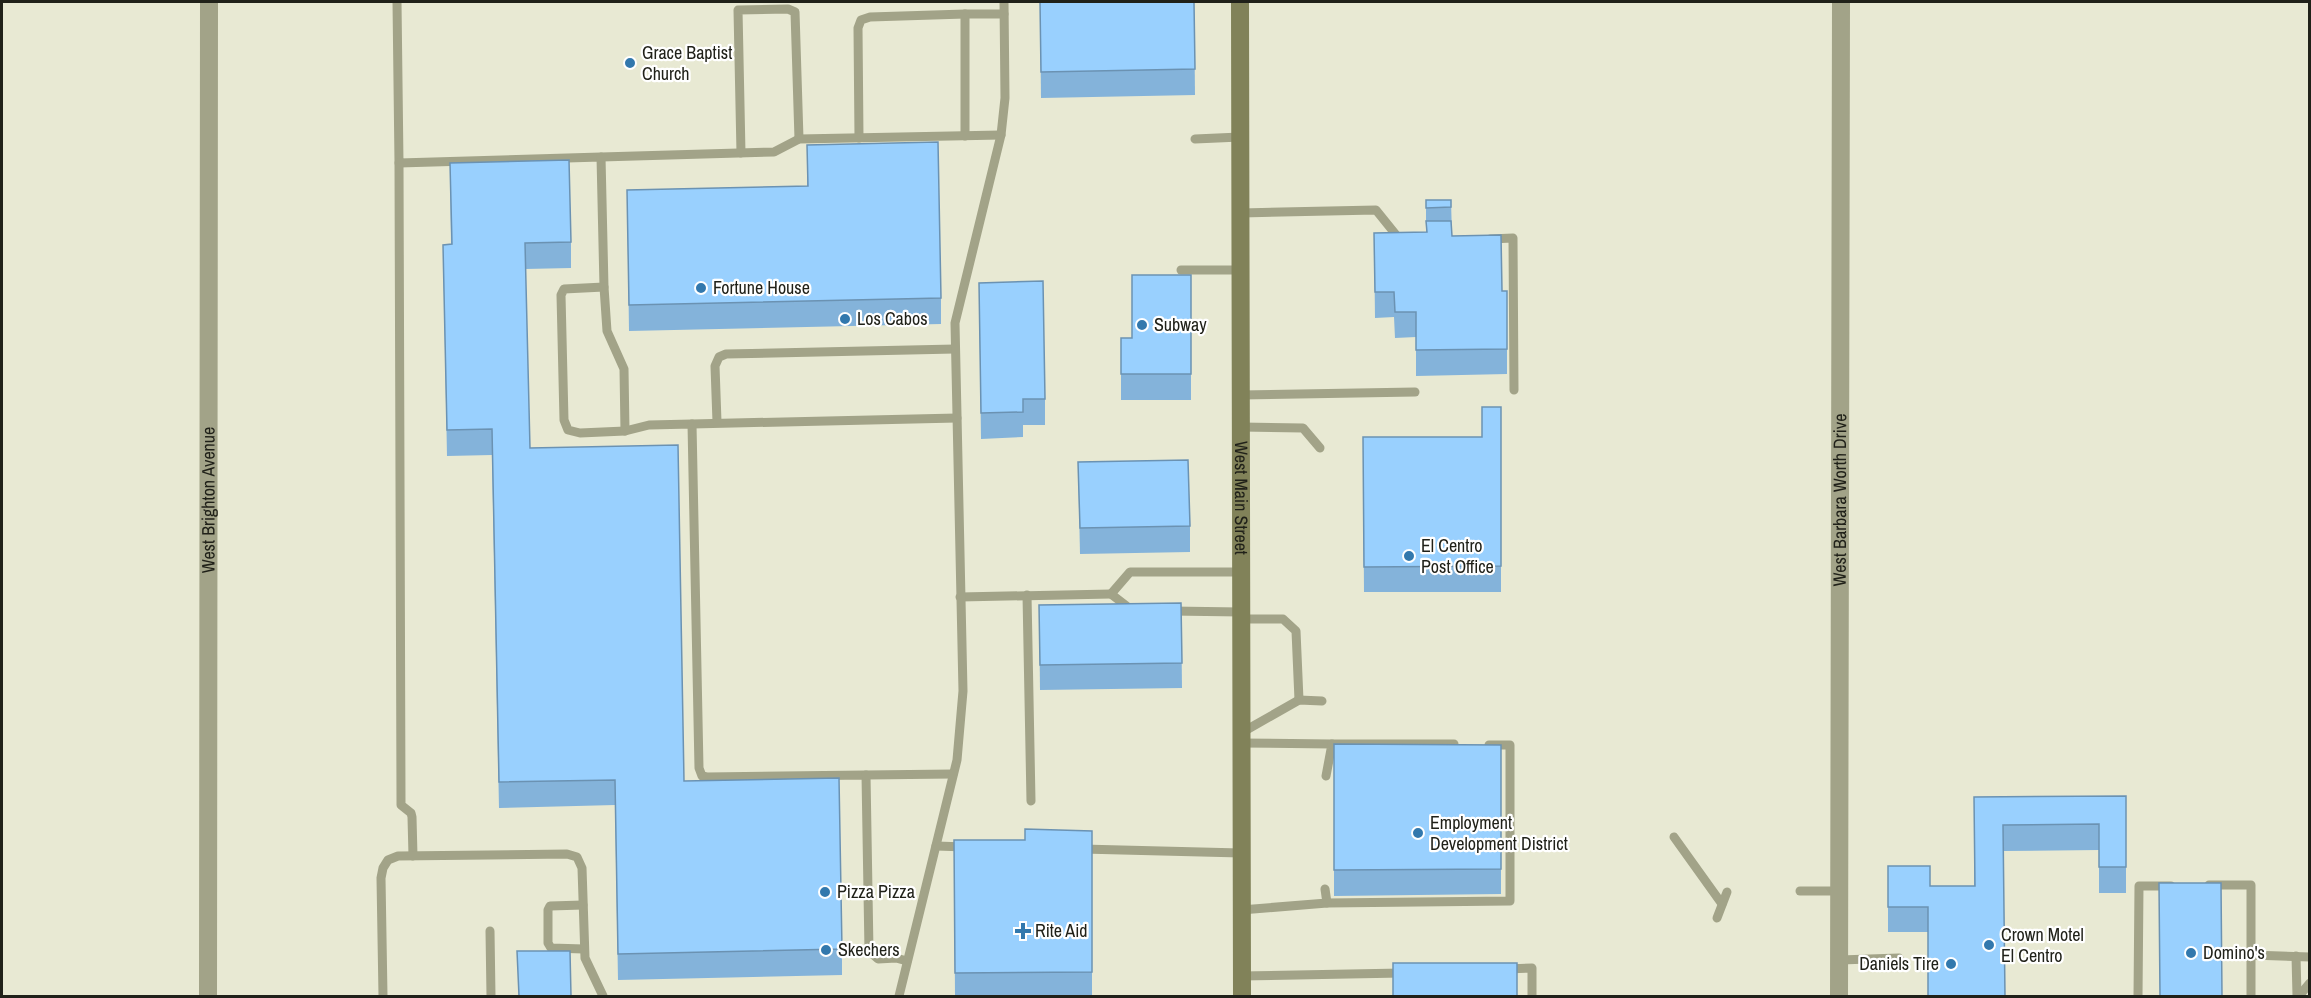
<svg xmlns="http://www.w3.org/2000/svg" width="2311" height="998" viewBox="0 0 2311 998" font-family="'Archivo Narrow',sans-serif">
<rect width="100%" height="100%" fill="#e8e9d3"/>
<g fill="none" stroke-linecap="round" stroke-linejoin="round">
<g stroke="#a2a388" stroke-width="9">
<path d="M397,2L399,163L601,157L604,287L564,289L561,295L564,420L568,430L580,433L625,431L649,425L692,424L699,768L702,776L707,777L866,775L869,951L878,959L896,958L907,961"/>
<path d="M965,136V14H1004"/>
<path d="M859,138L858,28L861,20L870,17L965,14"/>
<path d="M1195,139L1240,137"/>
<path d="M741,153L738,10L788,9L795,12L799,139"/>
<path d="M601,157L774,152L799,139L1001,135"/>
<path d="M399,163L401,801V805L411,813L412,817L413,856"/>
<path d="M1241,213L1376,210L1401,241"/>
<path d="M1490,239L1513,238L1514,390"/>
<path d="M1181,270H1241"/>
<path d="M604,287L607,331L624,369L625,431"/>
<path d="M1241,395L1415,392"/>
<path d="M717,422L715,366L719,357L726,354L955,349"/>
<path d="M692,424L957,418"/>
<path d="M1241,427L1303,428L1320,448"/>
<path d="M1027,595L1031,801"/>
<path d="M960,597L1111,594"/>
<path d="M1133,611L1111,594L1130,572H1241"/>
<path d="M1171,611L1241,612"/>
<path d="M1241,619H1283L1296,631L1299,700"/>
<path d="M1241,733L1299,700L1322,701"/>
<path d="M1240,743L1332,744L1326,776"/>
<path d="M1332,744H1454"/>
<path d="M866,775L953,774"/>
<path d="M1674,837L1722,904"/>
<path d="M936,846L966,847"/>
<path d="M1082,849L1241,853"/>
<path d="M2209,885H2251V955"/>
<path d="M1800,891H1840"/>
<path d="M1327,903L1510,901V745H1489"/>
<path d="M583,905L550,906L548,910V943L551,948L584,949"/>
<path d="M1241,910L1327,903L1325,889"/>
<path d="M1717,918L1727,892"/>
<path d="M490,931L491,996"/>
<path d="M2296,956L2297,996"/>
<path d="M1840,960L1899,958"/>
<path d="M1506,969L1532,968V996"/>
<path d="M1241,976L1402,973"/>
<path d="M383,996L381,878L383,868L388,860L398,856L567,854L577,857L582,868L585,958L603,996"/>
<path d="M899,996L957,760L963,691L955,323L1001,135L1005,98L1004,2"/>
<path d="M2138,996L2139,886H2171"/>
<path d="M2251,996V955L2310,957"/>
<path d="M2299,996L2310,983"/>
</g>
<g stroke="#a2a388" stroke-width="18">
<path id="s1" d="M208,996L209,2"/>
<path id="s2" d="M1839,996L1841,2"/>
</g>
<path stroke="#818259" stroke-width="18" id="s3" d="M1240,2L1242,996"/>
</g>
<g fill="#84b3da">
<path d="M1040,2H1194L1195,95L1041,98Z"/>
<path d="M807,145L941,298V324L629,331L627,190L807,186Z"/>
<path d="M450,163L571,242V268L525,269L530,448L684,781L842,949V975L618,980L615,805L499,808L492,455L447,456L443,245L451,244Z"/>
<path d="M1426,200H1451L1452,236L1502,291H1507V374L1416,376V337L1395,338L1394,317L1375,318L1374,233L1426,232Z"/>
<path d="M1191,275V400H1121V338H1132Z"/>
<path d="M979,283L1045,399V425H1023V437L981,439Z"/>
<path d="M1501,407V592H1364L1363,437H1482Z"/>
<path d="M1078,462L1190,526V552L1080,554Z"/>
<path d="M1181,603L1182,688L1040,690L1039,605Z"/>
<path d="M1334,744L1501,745V894L1334,896Z"/>
<path d="M2126,796V893H2099V850L2003,851L2005,996L1928,932H1888V866L1930,886H1974V797Z"/>
<path d="M1092,831V996H955L954,840H1025Z"/>
</g>
<g fill="#99d0fe" stroke="#6b92b2" stroke-width="1.5">
<path d="M1040,2H1194L1195,69L1041,72Z"/>
<path d="M938,142L941,298L629,305L627,190L808,186L807,145Z"/>
<path d="M569,160L571,242L525,243L530,448L678,445L684,781L839,778L842,949L618,954L615,780L499,782L492,429L447,430L443,245L452,244L450,163Z"/>
<path d="M1426,200H1451V207L1426,208Z"/>
<path d="M1426,221H1451L1452,236L1501,235L1502,291H1507V349L1416,350V312H1395L1394,292H1375L1374,233L1427,232Z"/>
<path d="M1132,275H1191V374H1121V338H1132Z"/>
<path d="M1043,281L1045,399H1023V412L981,413L979,283Z"/>
<path d="M1482,407H1501V566L1364,567L1363,437H1482Z"/>
<path d="M1188,460L1190,526L1080,528L1078,462Z"/>
<path d="M1181,603L1182,663L1040,665L1039,605Z"/>
<path d="M1334,744L1501,745V869L1334,870Z"/>
<path d="M2126,796V867H2099V824L2003,825L2005,996H1928V907H1888V866H1930V886H1975L1974,797Z"/>
<path d="M1025,829L1092,831V972L955,973L954,840H1025Z"/>
<path d="M2159,883H2221L2222,996H2160Z"/>
<path d="M517,951H570L571,996H519Z"/>
<rect x="1393" y="963" width="124" height="33"/>
</g>
<g fill="#3278ad" stroke="#fff" stroke-width="2">
<circle cx="630" cy="63" r="6"/>
<circle cx="701" cy="288" r="6"/>
<circle cx="845" cy="319" r="6"/>
<circle cx="1142" cy="325" r="6"/>
<circle cx="1409" cy="556" r="6"/>
<circle cx="1418" cy="833" r="6"/>
<circle cx="825" cy="892" r="6"/>
<path d="M1020 922h6v6h6v6h-6v6h-6v-6h-6v-6h6z"/>
<circle cx="1989" cy="945" r="6"/>
<circle cx="826" cy="950" r="6"/>
<circle cx="2191" cy="953" r="6"/>
<circle cx="1951" cy="964" r="6"/>
</g>
<g text-anchor="middle" stroke-width="4.5" stroke-linejoin="round" paint-order="stroke">
<g font-size="18" fill="#202119" stroke="#fff" text-anchor="start">
<text x="642" y="59">Grace Baptist<tspan x="642" dy="21">Church</tspan></text>
<text x="713" y="294">Fortune House</text>
<text x="857" y="325">Los Cabos</text>
<text x="1154" y="331">Subway</text>
<text x="1421" y="552">El Centro<tspan x="1421" dy="21">Post Office</tspan></text>
<text x="1430" y="829">Employment<tspan x="1430" dy="21">Development District</tspan></text>
<text x="837" y="898">Pizza Pizza</text>
<text x="1035" y="937">Rite Aid</text>
<text x="2001" y="941">Crown Motel<tspan x="2001" dy="21">El Centro</tspan></text>
<text x="838" y="956">Skechers</text>
<text x="2203" y="959">Domino's</text>
<text x="1939" y="970" text-anchor="end">Daniels Tire</text>
</g>
<g font-size="18" fill="#202119" stroke="#fff">
<text dy="6" stroke="none"><textPath href="#s1" startOffset="496">West Brighton Avenue</textPath></text>
<text dy="6" stroke="none"><textPath href="#s3" startOffset="496">West Main Street</textPath></text>
<text dy="6" stroke="none"><textPath href="#s2" startOffset="496">West Barbara Worth Drive</textPath></text>
</g>
</g>
<rect width="2311" height="998" fill="none" stroke="#202119" stroke-width="6"/>
</svg>
